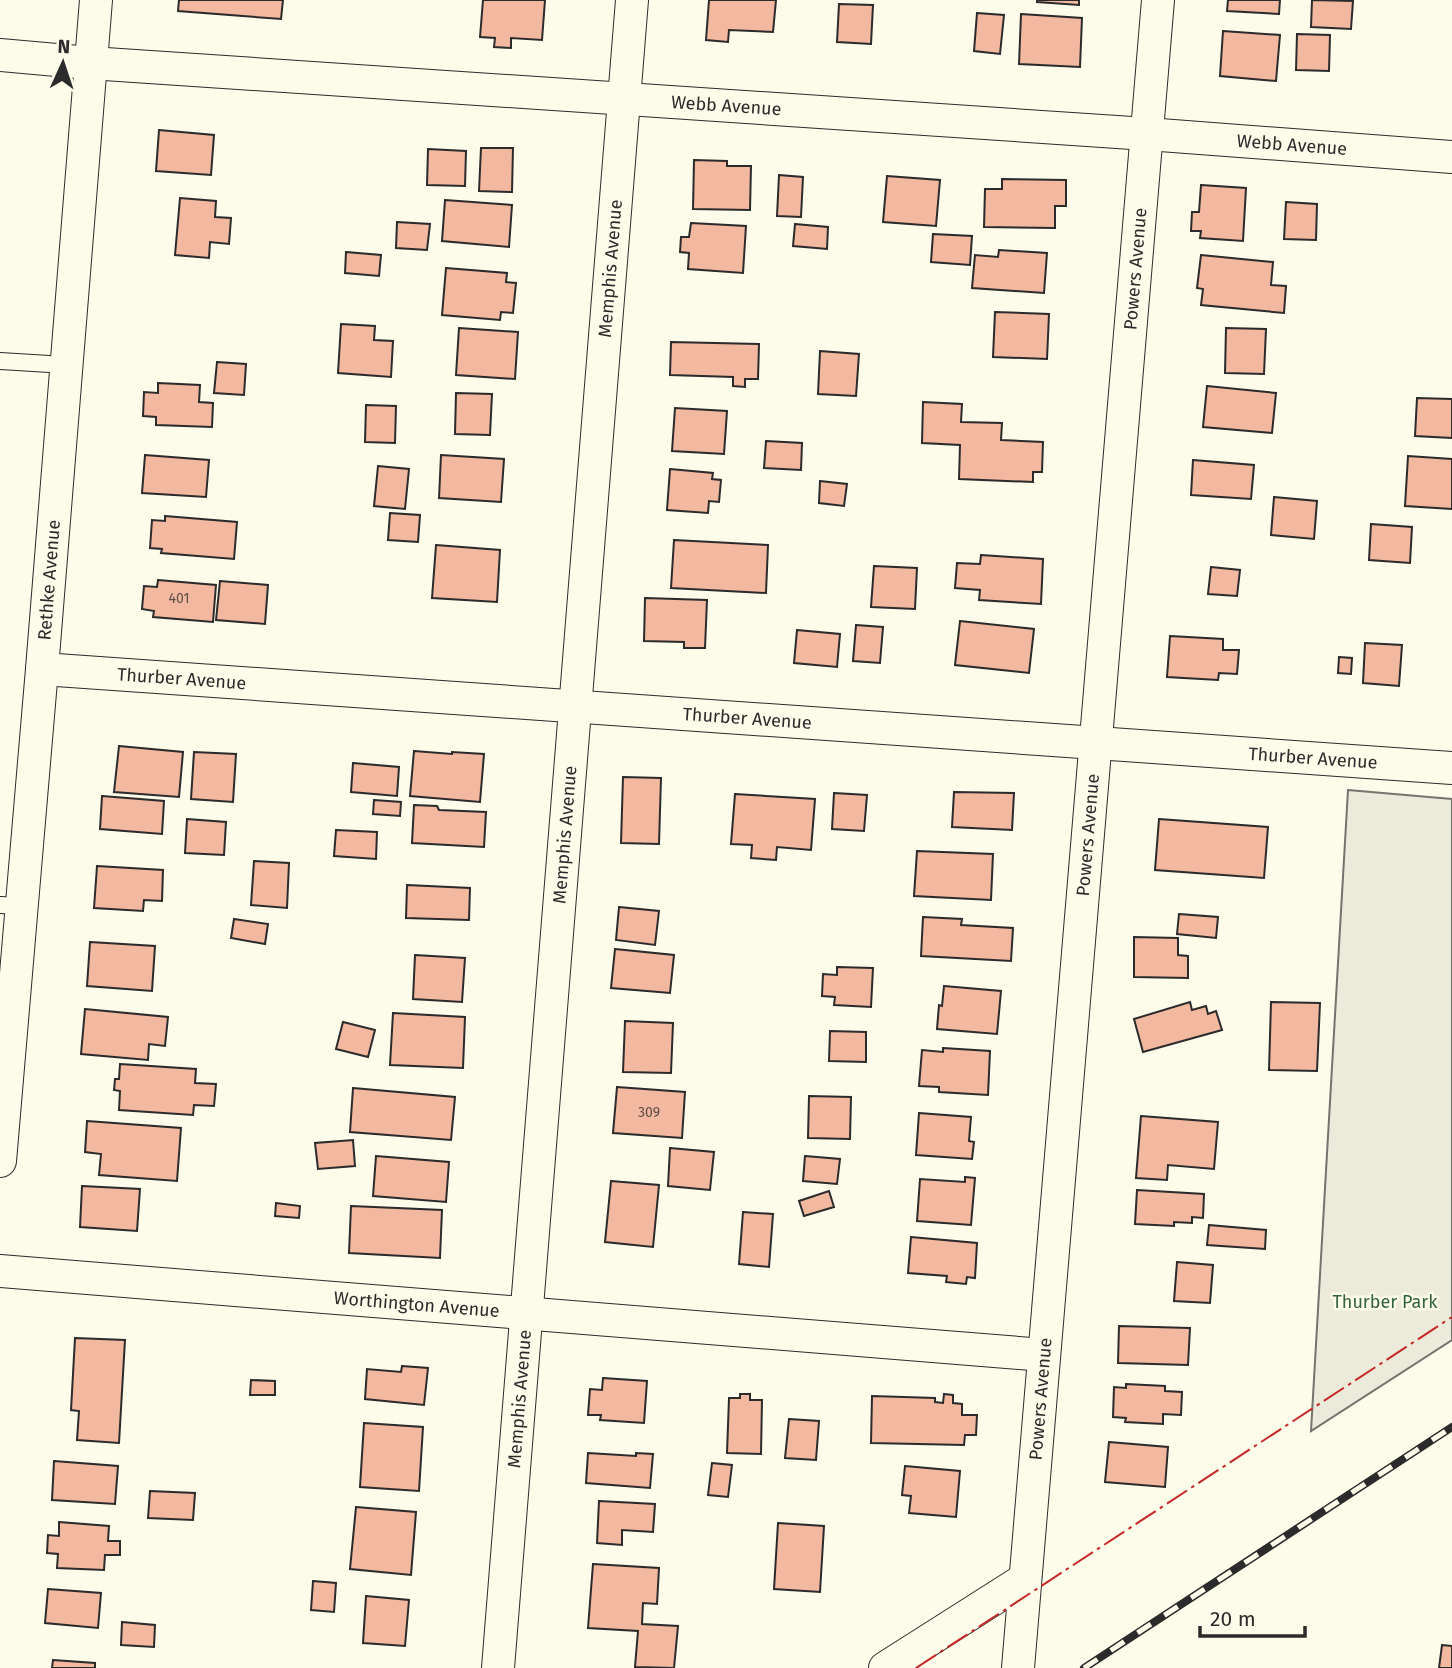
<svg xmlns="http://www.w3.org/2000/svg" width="1452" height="1668" viewBox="0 0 1452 1668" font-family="'Fira Sans',sans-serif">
<rect width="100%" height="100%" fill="#fdfbea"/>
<path fill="#ecebdb" stroke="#74746e" stroke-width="2" d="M1348,790L1452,799V1340L1311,1431Z"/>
<g fill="#f2b8a0" stroke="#2b2b2b" stroke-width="2">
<path d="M179,0H283L281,19L178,11Z"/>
<path d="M483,0H545L542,40L511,38V48L494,47L495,38L480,37Z"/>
<path d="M709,0H776L773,32L729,30L728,42L706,40Z"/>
<path d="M1037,0H1079V5L1037,2Z"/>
<path d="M1228,0H1280L1279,14L1227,11Z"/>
<path d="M1312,0L1353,1L1351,29L1311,27Z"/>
<path d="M839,4L873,5L871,44L837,42Z"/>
<path d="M977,13L1004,15L1000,54L974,51Z"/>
<path d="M1021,14L1082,18L1080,67L1019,64Z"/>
<path d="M1223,31L1280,35L1276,81L1220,76Z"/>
<path d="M1297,34L1330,35L1329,71L1296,70Z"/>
<path d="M159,130L214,135L211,175L156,171Z"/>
<path d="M481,148H513L512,192L479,191Z"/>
<path d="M428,149L466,151L465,186L427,185Z"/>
<path d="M694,160L727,161V166H751L750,210L693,209Z"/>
<path d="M779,175L803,177L801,217L777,216Z"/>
<path d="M887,176L940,180L936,226L883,222Z"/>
<path d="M1002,179L1066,180V206H1055V228L984,227L985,189H1002Z"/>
<path d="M1201,185L1246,188L1243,241L1200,238L1201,231H1191L1192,212H1199Z"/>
<path d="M180,198L216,201L215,217L231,218L229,244L210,242L209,258L175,255Z"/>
<path d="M445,200L512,205L509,247L442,241Z"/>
<path d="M1286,202L1317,204L1316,240L1284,239Z"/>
<path d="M397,222L430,224L427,250L396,248Z"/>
<path d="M691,223L746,226L743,273L688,269L689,253L680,252L681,237H689Z"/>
<path d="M795,224L828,227L827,249L793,246Z"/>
<path d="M933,234L972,236L970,265L931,262Z"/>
<path d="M999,250L1047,253L1044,293L972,288L975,255L998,257Z"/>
<path d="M346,252L381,255L379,276L345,273Z"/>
<path d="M1201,255L1273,262L1271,285L1286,286L1284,313L1201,305L1203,289L1197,288Z"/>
<path d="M446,268L507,273L506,282L516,283L513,313L501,312L500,320L442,315Z"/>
<path d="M995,312L1049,314L1047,359L993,357Z"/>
<path d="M341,324L375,326L374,340L393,341L391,377L338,373Z"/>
<path d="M459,328L518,332L515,379L456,375Z"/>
<path d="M1226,328L1266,329L1264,374L1225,373Z"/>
<path d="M671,342L759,344L758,379H745V387L733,386V377L670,375Z"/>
<path d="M820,351L859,354L856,396L818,394Z"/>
<path d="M217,362L246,364L244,395L214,393Z"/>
<path d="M158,383L200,385L199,402L213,403L212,427L156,425V417L143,416L144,392L158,393Z"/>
<path d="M1207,386L1276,393L1272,433L1203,427Z"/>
<path d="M456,393L492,394L490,435L455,434Z"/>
<path d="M1417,398L1452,399V438L1415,436Z"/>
<path d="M923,402L962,404L961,422L1002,423L1001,440L1043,442L1042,472H1033V482L959,479L960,445L922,443Z"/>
<path d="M366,405L396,406L395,443L365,442Z"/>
<path d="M675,408L727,411L724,454L672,451Z"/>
<path d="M766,441L802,443L801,470L764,468Z"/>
<path d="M145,455L209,460L206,497L142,493Z"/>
<path d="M441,455L504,459L501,502L439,498Z"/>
<path d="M1408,456L1452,459V509L1405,506Z"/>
<path d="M1193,460L1254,465L1251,499L1191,495Z"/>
<path d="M378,466L409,469L405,509L374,506Z"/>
<path d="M670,469L713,473L712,479L721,480L719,502L709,501L708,513L667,510Z"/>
<path d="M820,481L847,484L844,506L819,503Z"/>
<path d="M1274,497L1317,501L1314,539L1271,535Z"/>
<path d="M390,513L420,515L418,542L388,540Z"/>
<path d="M165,516L237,522L234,559L161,553L162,549L150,548L152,520L165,521Z"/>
<path d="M1371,524L1412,527L1410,563L1369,560Z"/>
<path d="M674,540L768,545L766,593L671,588Z"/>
<path d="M436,545L500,550L497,602L432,598Z"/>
<path d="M981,555L1043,559L1041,604L979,600L980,590L955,588L957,563L980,564Z"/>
<path d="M874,566L917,568L915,609L871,607Z"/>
<path d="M1211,567L1240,570L1237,596L1208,594Z"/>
<path d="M158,580L216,585L213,622L153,617L154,611L142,609L144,586L157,587Z"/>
<path d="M220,581L268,585L265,624L216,620Z"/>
<path d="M645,598L707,600L705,648H684V642L644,641Z"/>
<path d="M960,621L1034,629L1029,673L955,665Z"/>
<path d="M856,625L883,627L880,663L853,661Z"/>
<path d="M797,630L840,634L837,667L794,663Z"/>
<path d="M1170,636L1223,639V650H1239L1237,674L1219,673L1218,680L1167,677Z"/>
<path d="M1365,643L1402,645L1399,686L1363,683Z"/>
<path d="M1339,657L1352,658L1351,674L1338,673Z"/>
<path d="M119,746L183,752L179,797L114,792Z"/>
<path d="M414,751L452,754V752L484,754L480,802L410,796Z"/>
<path d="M194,752L236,754L233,802L191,799Z"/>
<path d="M353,763L399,767L397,796L351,792Z"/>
<path d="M623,777L661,778L659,844L621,843Z"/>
<path d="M954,792L1014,793L1012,830L952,827Z"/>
<path d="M834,793L867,795L864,831L832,829Z"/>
<path d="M735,794L815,799L811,850L777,847L776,860L751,858L752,845L731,844Z"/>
<path d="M102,796L164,801L162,834L100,829Z"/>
<path d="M374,800L401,802L400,816L373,814Z"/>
<path d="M414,805L437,806L439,810L486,812L484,847L412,843Z"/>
<path d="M187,819L226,822L224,855L185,853Z"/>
<path d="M1159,819L1268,827L1264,878L1155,870Z"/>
<path d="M336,830L377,832L376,859L334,856Z"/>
<path d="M917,851L993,854L991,900L914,896Z"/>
<path d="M254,861L289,863L287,908L251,905Z"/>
<path d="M97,866L163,870L162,901L144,900L143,911L94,908Z"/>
<path d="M407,885L470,888L469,920L406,918Z"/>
<path d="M619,907L659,911L655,945L616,940Z"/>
<path d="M1179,914L1218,917L1216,938L1177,934Z"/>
<path d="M923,917L962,919L961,925L1013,928L1011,961L921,956Z"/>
<path d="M234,919L268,924L265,944L231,938Z"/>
<path d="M1134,937L1178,938V955L1188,956V978L1134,977Z"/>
<path d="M90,942L155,946L152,991L87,986Z"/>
<path d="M615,949L674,955L670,993L611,988Z"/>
<path d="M415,955L465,958L462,1002L413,999Z"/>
<path d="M837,967L873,968L871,1007L834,1005L835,997L822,996L823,974L837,975Z"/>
<path d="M944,986L1001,991L997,1034L937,1029L939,1005L942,1006Z"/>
<path d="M1190,1002L1192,1010L1206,1006L1208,1014L1216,1011L1222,1030L1143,1052L1134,1019Z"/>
<path d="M1271,1002L1320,1003L1317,1071L1269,1070Z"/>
<path d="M85,1009L168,1017L165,1046L149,1044L148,1060L81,1054Z"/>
<path d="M393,1013L465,1017L463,1068L390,1065Z"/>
<path d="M625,1021L673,1023L671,1073L623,1072Z"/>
<path d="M343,1022L375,1030L368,1057L336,1049Z"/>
<path d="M830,1031L866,1032V1062L829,1061Z"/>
<path d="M943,1048L990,1051L988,1095L939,1092V1087L919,1086L922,1050L943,1052Z"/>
<path d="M120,1064L196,1069L195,1083L216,1084L214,1106L194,1105L193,1115L119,1110L120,1091L114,1090L115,1079H119Z"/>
<path d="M617,1087L685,1092L682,1138L613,1133Z"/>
<path d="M353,1088L455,1097L451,1140L350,1132Z"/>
<path d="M809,1096L851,1097L850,1139L808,1138Z"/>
<path d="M919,1113L971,1117L969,1141L974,1142L972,1159L916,1155Z"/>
<path d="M1141,1116L1218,1122L1214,1169L1168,1165L1167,1180L1136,1178Z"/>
<path d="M87,1121L181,1128L177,1181L99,1175L101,1154L85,1152Z"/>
<path d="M353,1140L355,1166L318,1169L315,1143Z"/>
<path d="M670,1148L714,1152L710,1190L668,1186Z"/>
<path d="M376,1156L449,1162L446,1202L373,1196Z"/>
<path d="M805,1156L840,1159L837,1184L803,1181Z"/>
<path d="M965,1177L975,1178L971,1225L917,1221L920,1179L965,1182Z"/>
<path d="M611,1181L659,1185L653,1247L605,1242Z"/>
<path d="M82,1186L140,1189L137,1231L80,1227Z"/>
<path d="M1137,1190L1204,1194L1203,1218L1192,1217V1223L1174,1222V1226L1135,1224Z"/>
<path d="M829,1191L834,1207L804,1216L799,1201Z"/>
<path d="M276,1203L300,1206L299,1218L275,1216Z"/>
<path d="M351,1206L442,1210L440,1258L349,1253Z"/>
<path d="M743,1212L773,1214L769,1267L739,1264Z"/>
<path d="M1209,1225L1266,1230L1265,1249L1207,1245Z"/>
<path d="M911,1237L977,1243L975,1278L967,1277L966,1284L946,1282L947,1276L908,1273Z"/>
<path d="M1177,1262L1213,1265L1210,1303L1174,1301Z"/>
<path d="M1119,1326L1190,1328L1188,1365L1118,1363Z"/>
<path d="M75,1338L125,1340L119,1443L77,1440L79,1411L71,1410Z"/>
<path d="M402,1366L428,1368L424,1405L365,1399L367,1369L401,1372Z"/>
<path d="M603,1378L647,1381L644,1423L600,1420L601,1415H588L590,1389L602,1390Z"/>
<path d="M251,1380L275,1381V1395H250Z"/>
<path d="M1126,1384L1165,1386V1391L1182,1392L1181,1415L1163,1414V1424L1125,1422L1126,1418L1113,1417L1114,1387L1126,1388Z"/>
<path d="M740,1394H750V1400H762L761,1454L727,1453L729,1398H740Z"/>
<path d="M944,1394L953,1395V1403L962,1404V1415H977L976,1435H965L964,1445L871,1443L872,1396L935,1398V1402L943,1403Z"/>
<path d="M789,1419L819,1421L816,1460L785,1458Z"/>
<path d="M364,1423L423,1427L419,1491L360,1487Z"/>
<path d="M1109,1442L1168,1447L1165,1487L1105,1482Z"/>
<path d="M588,1453L636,1456V1453L653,1454L650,1488L586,1483Z"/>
<path d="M54,1461L118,1466L115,1504L52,1500Z"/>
<path d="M712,1463L732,1465L728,1497L708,1495Z"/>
<path d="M905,1466L960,1471L956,1517L909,1513L911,1496L902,1495Z"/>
<path d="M150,1491L195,1493L193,1520L148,1518Z"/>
<path d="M599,1501L655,1504L653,1532L622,1530V1545L597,1543Z"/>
<path d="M356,1507L416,1512L411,1575L350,1569Z"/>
<path d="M59,1522L109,1526L108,1541H120V1555H105L104,1570L57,1568L58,1554L47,1553L48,1535L59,1536Z"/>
<path d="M778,1523L824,1526L820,1592L774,1589Z"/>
<path d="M593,1564L659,1568L657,1604L643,1603L642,1624L678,1626L674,1668L635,1667L638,1631L588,1628Z"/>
<path d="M313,1581L336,1583L334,1612L311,1610Z"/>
<path d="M48,1589L101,1593L98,1628L45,1623Z"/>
<path d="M366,1596L409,1600L405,1646L363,1643Z"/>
<path d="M122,1622L155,1625L154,1647L121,1645Z"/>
<path d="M1442,1645L1452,1646V1668H1439Z"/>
<path d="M53,1660L95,1663V1668H52Z"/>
</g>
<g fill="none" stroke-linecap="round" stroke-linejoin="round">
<defs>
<g id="lane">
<path d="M0,361L66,365"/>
<path d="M0,905L22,906"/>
</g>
<g id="street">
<path id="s1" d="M0,55L90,63L1147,134L1452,157"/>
<path id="s2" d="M42,669L1452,768"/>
<path id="s3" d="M0,1161L42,669L96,0"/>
<path id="s4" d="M0,1271L1044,1355"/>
<path id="s5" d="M498,1668L632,0"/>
<path d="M885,1668L1025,1579"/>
<path id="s6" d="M1018,1668L1158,0"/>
</g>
</defs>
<use href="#lane" stroke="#2b2b2b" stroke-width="18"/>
<use href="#street" stroke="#2b2b2b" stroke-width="34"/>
<use href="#lane" stroke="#fdfbea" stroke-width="16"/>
<use href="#street" stroke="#fdfbea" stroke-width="32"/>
<defs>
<path id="rail" d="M1084,1668L1452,1427"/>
</defs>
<use href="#rail" stroke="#2b2b2b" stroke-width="8"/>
<use href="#rail" stroke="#fdfbea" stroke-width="5" stroke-dasharray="16" stroke-linecap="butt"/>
<path stroke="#c62828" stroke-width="2" stroke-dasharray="24 5 3.5 5" stroke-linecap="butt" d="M916,1668L1452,1317"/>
</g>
<g text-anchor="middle" stroke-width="5" stroke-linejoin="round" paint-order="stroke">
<g font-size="14" fill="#5d4e48">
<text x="179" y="603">401</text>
<text x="649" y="1117">309</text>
</g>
<g font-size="18" fill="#2b2b2b" stroke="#fdfbea">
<text dy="6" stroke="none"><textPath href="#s1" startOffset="728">Webb Avenue</textPath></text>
<text dy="6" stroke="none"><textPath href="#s1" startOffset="1295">Webb Avenue</textPath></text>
<text dy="6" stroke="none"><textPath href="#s5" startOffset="1404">Memphis Avenue</textPath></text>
<text dy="6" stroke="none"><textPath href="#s6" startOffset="1404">Powers Avenue</textPath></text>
<text dy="6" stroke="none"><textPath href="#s3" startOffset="583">Rethke Avenue</textPath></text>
<text dy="6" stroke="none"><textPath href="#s2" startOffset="140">Thurber Avenue</textPath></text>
<text dy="6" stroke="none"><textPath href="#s2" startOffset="707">Thurber Avenue</textPath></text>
<text dy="6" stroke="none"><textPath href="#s2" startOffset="1274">Thurber Avenue</textPath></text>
<text dy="6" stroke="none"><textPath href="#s5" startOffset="836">Memphis Avenue</textPath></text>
<text dy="6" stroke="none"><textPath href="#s6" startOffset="836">Powers Avenue</textPath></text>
<text dy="6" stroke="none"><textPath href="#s4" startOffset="418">Worthington Avenue</textPath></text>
<text dy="6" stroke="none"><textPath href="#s5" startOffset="270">Memphis Avenue</textPath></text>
<text dy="6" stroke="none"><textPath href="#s6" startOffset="270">Powers Avenue</textPath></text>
</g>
<g font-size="18" fill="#34623c" stroke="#fdfbea">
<text x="1385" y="1308">Thurber Park</text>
</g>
</g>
<g transform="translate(63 63) rotate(3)" stroke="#fdfbea" stroke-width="5" paint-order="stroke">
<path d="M0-5L12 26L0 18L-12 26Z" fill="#2b2b2b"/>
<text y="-10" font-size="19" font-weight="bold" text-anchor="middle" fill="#2b2b2b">N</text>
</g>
<path d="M1200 1626v10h105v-10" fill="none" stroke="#2b2b2b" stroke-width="3.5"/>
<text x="1210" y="1626" font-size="21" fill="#2b2b2b" stroke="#fdfbea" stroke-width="5" paint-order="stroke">20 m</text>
</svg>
